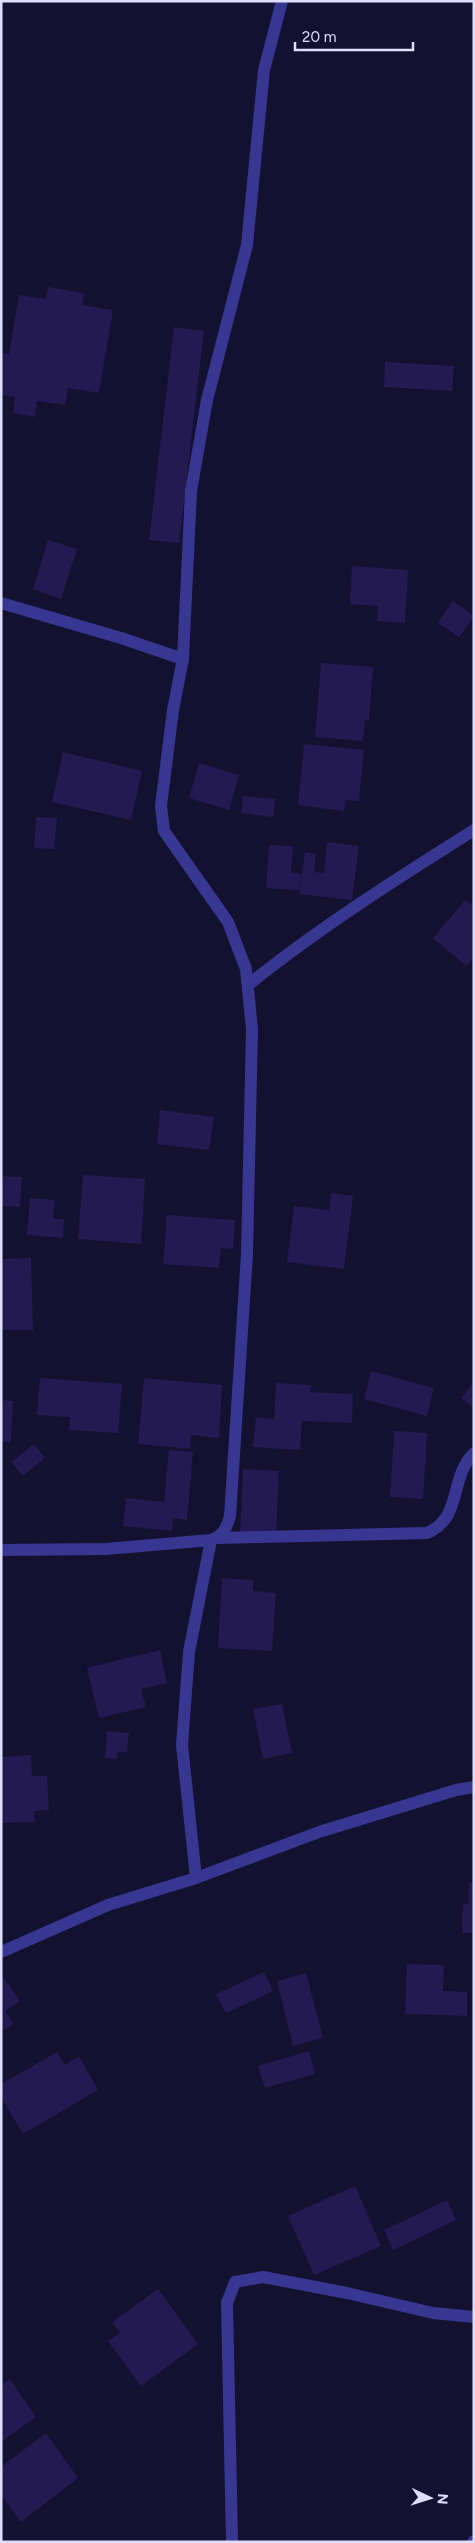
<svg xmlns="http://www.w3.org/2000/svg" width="475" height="2543" viewBox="0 0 475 2543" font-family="Figtree,sans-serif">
<rect width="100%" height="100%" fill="#14102f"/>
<g fill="#231a52">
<path d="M48,287L84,293L82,305L113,310L99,393L68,388L65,405L37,401L35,417L13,413L15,397L1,395V353L9,354L19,295L46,299Z"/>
<path d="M174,327L204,331L179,543L149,540Z"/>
<path d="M385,362L454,366L452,391L384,387Z"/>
<path d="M48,540L77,549L61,599L33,589Z"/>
<path d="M352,566L408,570L405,623L377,621L378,606L350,604Z"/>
<path d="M453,601L474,616L459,637L438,623Z"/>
<path d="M321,663L373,667L369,720H365L363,741L315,737Z"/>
<path d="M304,744L364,750L359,801L346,800L344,811L298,805Z"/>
<path d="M63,752L142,771L131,820L52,802Z"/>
<path d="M199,763L239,775L229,810L189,798Z"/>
<path d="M243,796L275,799L273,817L241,813Z"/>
<path d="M36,817L57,818L54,849L34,848Z"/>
<path d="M327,842L359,846L352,900L299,894L300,890L266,888L269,845L293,846L291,872L301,874L300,887L305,852L316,854L314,872L324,873Z"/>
<path d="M465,900L474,907V957L466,966L433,938Z"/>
<path d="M160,1110L214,1117L209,1150L157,1144Z"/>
<path d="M83,1175L145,1179L141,1244L78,1239Z"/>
<path d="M1,1176L22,1177L20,1207L1,1206Z"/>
<path d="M331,1193L353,1196L344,1269L287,1262L294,1206L329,1210Z"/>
<path d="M30,1198L55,1200L53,1219H64L63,1238L27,1235Z"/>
<path d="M167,1215L235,1220L233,1249L221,1248L219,1268L163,1264Z"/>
<path d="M31,1258L33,1330H1V1259Z"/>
<path d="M371,1371L434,1388L427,1416L364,1399Z"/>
<path d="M40,1378L122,1384L118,1433L69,1430L70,1417L37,1415Z"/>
<path d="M144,1378L222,1385L219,1438L191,1435L190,1449L138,1444Z"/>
<path d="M474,1382V1408L461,1398Z"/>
<path d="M276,1383L311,1385L310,1392L353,1394L352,1423L302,1421L300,1450L253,1447L256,1417L274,1419Z"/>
<path d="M1,1400L13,1401L11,1442H1Z"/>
<path d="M394,1431L427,1433L423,1499L390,1497Z"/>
<path d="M34,1444L45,1458L23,1476L11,1462Z"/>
<path d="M169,1450L193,1452L187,1520L173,1518L172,1531L123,1526L126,1498L164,1502Z"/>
<path d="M243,1469L279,1471L276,1535L240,1533Z"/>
<path d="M222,1578L253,1580V1591L276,1593L272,1651L218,1648Z"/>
<path d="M160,1650L167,1683L141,1689L146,1707L99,1718L87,1668Z"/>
<path d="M282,1704L292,1753L263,1759L253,1709Z"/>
<path d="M107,1731L129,1733L127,1752H118L117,1759L105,1758Z"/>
<path d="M31,1755L32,1776H47L49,1810L34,1811L35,1822L1,1823V1757Z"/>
<path d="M469,1883H474V1933H462L463,1903L468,1904Z"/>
<path d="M407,1964L444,1965L443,1991L467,1992V2016L405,2014Z"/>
<path d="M264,1972L273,1991L226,2013L216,1994Z"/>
<path d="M306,1973L323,2038L293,2046L277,1981Z"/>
<path d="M1,1974L20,2001L5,2011L13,2024L1,2032Z"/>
<path d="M309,2051L315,2074L265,2088L258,2066Z"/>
<path d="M57,2052L65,2065L79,2056L98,2090L23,2134L1,2097V2084Z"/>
<path d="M355,2186L381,2246L314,2275L288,2216Z"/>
<path d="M447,2200L456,2220L393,2250L384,2230Z"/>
<path d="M158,2289L198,2344L141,2386L108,2341L120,2333L112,2322Z"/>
<path d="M10,2379L36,2417L1,2442V2385Z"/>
<path d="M46,2433L78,2478L21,2522L1,2495V2467Z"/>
</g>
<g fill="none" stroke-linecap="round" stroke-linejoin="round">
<g stroke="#373792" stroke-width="12">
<path d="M1,603L121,638L183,659"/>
<path d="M248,985C319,928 396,879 474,830"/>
<path d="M218,1538L427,1533C463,1518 449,1477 474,1453"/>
<path d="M1,1550L106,1549L211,1540C223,1536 227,1527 230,1516L247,1254L252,1029L246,969L228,922L164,831L161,806L173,710L183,659L191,491L207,400L247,245L264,70L282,1"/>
<path d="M196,1878L182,1745L189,1652L211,1540"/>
<path d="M1,1952L108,1905L196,1878L319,1832L456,1790L474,1787"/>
<path d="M232,2542L227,2303L235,2282L263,2277L347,2293L433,2313L474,2317"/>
<path d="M473,2542L474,2541"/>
</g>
</g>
<rect width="475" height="2543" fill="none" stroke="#e0deff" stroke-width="5"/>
<g transform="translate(430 2498) rotate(94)" stroke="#14102f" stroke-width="4" paint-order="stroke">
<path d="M0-4L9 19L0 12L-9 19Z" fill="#e0deff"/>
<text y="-8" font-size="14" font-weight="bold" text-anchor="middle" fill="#e0deff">N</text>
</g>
<path d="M295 42v8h118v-8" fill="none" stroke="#e0deff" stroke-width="2.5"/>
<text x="302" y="42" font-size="15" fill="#e0deff" stroke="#14102f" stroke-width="4" paint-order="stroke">20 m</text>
</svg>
